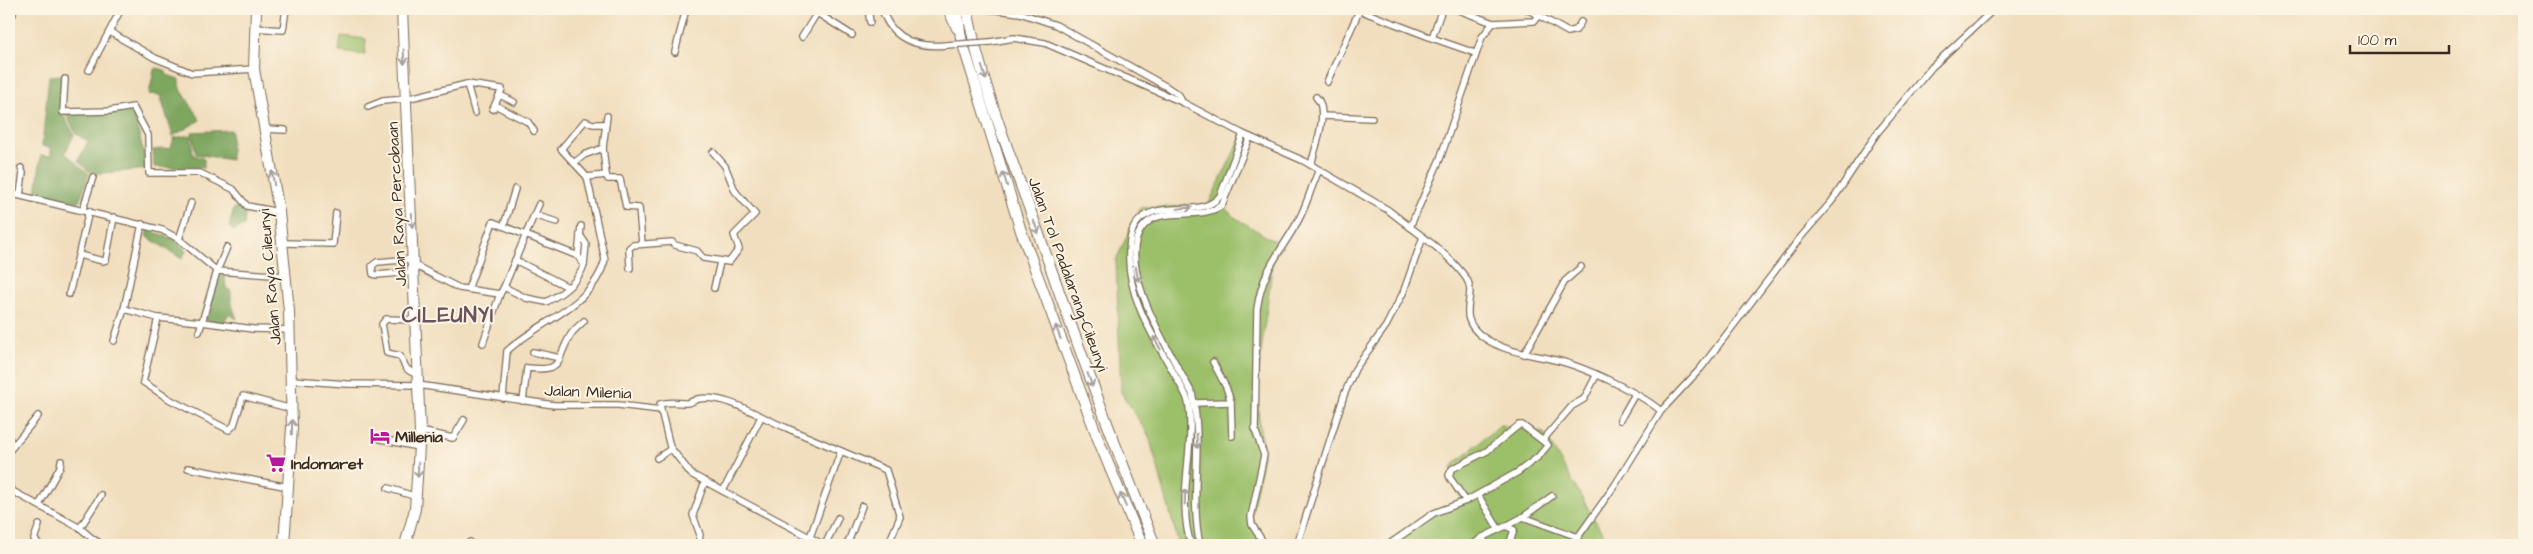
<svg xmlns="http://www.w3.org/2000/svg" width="2533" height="554" viewBox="0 0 2533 554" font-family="'Architects Daughter',sans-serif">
<rect width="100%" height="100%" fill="#fcf5e5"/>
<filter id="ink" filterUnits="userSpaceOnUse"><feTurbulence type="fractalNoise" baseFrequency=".02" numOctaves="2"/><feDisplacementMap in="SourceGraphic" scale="10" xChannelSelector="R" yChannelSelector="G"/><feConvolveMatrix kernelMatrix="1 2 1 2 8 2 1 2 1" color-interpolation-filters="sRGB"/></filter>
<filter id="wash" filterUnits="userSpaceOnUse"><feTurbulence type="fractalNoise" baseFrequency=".0096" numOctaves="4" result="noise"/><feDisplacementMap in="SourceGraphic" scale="20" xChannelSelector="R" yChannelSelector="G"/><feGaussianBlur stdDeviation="1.12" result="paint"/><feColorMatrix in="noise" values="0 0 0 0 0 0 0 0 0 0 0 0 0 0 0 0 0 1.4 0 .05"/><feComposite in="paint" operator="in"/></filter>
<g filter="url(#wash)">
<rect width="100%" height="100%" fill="#f1debe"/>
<g fill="#9cc06a" stroke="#6c7544">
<path d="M341,36L366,39L365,55L339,52Z"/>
<path d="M1243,134L1250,137L1222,205L1234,217L1282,246L1273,259L1256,392L1263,455L1251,517L1269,545H1179L1149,436L1121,392L1116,260L1140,208L1208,205Z"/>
<path d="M1500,425L1544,433L1603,534L1595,545H1385C1409,526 1433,511 1462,501L1457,492L1451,467Z"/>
</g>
<g fill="#7da65e" stroke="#5c683e">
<path d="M157,68L165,70L167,75L179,79V86L200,120L173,136L160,95L149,94L154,70Z"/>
<path d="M62,75L61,111L74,135L65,153L89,174L79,202L36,194L41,155L51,156V148L42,146L49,76Z"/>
<path d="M132,108L148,169L92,174L78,161L88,141L76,134L66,114Z"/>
<path d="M231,130V160L196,154L192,132Z"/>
<path d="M191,135L193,155L204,159V168L154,167L153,150L171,148L174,138Z"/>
<path d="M244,206L246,208L244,226L233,231L229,227L234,208L241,209Z"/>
<path d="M148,230L175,239L186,251L182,259L146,236Z"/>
<path d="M217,274L225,275L226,288L231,291V302L237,319L229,314L223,323L205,320Z"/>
</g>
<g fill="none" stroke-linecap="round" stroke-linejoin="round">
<path stroke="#4bafca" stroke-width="2" d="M2517,545L2524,529"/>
</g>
</g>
<g filter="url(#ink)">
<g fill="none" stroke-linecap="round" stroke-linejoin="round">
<defs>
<g id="street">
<path d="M715,9H721"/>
<path d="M811,9L852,35"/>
<path d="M868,9L870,22"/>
<path d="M882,9C891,39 916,48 946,45"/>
<path d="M989,9L1020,13L1056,25L1167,87L1179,95L1182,102"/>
<path d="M1442,9L1432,38L1475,53"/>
<path d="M1456,9L1493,23"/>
<path d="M1527,9L1568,32L1576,30L1581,22"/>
<path d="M1359,10L1432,38"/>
<path d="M9,13L13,14"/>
<path d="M821,15L826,9"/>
<path d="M255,28L283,30L286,9"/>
<path d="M110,32L155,58L192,73L254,69"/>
<path d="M802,37L817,13"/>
<path d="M990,42L1014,38L1045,43L1182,102L1243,134L1304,161L1388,210L1410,227L1440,159L1482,37L1493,23L1534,21L1543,9"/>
<path d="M675,52L686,9"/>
<path d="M89,70L121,9"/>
<path d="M65,79L63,112L109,111L133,107L148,135L149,173H200L233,189L247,206L279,212"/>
<path d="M1327,82L1360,9"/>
<path d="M467,84L475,113"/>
<path d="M500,95L514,102"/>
<path d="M495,105L528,122L534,131"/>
<path d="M368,107L383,101L406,99L467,84L502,89L493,109"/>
<path d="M1322,116L1372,118"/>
<path d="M264,129L285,130"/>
<path d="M603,148L607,116"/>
<path d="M574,163L584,155L603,148L606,175"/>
<path d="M1311,165C1315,148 1330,110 1316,97"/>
<path d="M587,177L561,149L585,121L593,124H606"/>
<path d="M9,193L162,230L179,239L217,271L286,276"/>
<path d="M20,195L23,173L21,168"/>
<path d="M83,209L93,177"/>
<path d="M534,215L539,204"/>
<path d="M504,225L515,189"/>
<path d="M1410,227C1429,241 1452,258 1466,278C1479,297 1453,315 1483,337C1504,352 1530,354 1555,360C1583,366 1640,393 1661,411"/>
<path d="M580,235L586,244L584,265"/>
<path d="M179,239L191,203"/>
<path d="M283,243L333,244L336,213"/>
<path d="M79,255L103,261L106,260L114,217"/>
<path d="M578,256L581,226"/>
<path d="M413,259L377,262L372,266L373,274L376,275L414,272"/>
<path d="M515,260L568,287"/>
<path d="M414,265L459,288L500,294L504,287L526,298L546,302C562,294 578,282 584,265L578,256L493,222L468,289"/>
<path d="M630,268L629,248L633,245L672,242L675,245L697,251L703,258L729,262L739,249L734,235L755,214L735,191L725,166L713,152"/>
<path d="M504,287L534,215L557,222"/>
<path d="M714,288L720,262"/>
<path d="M69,294L89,211"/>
<path d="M124,309L142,224"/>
<path d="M158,318L143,382L169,399L229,430L234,425L243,396L292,409"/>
<path d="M416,320L386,319L382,324L387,353L400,356C405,366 406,372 418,374"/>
<path d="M199,332L202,322L253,329L290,330"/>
<path d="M114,341L124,309L158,318L202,322L217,271L227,247"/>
<path d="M483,343L500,294"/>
<path d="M533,352L560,358"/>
<path d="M1524,354L1565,281L1581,267"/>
<path d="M292,380L347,384L418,385L554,405H618L661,410L670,447L691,474L824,545"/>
<path d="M503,398L507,351C539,321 593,306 605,260L587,177L606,175L608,179H620L626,207L639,208L642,244"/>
<path d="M523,401L527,368C565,372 555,361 570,336C573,330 579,326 584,321"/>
<path d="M1231,402L1232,436"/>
<path d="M1195,403L1231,402L1226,387L1213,362"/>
<path d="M661,410L660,404C670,401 677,403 687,403C691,403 694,400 698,399C727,394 761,418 787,428"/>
<path d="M1620,420L1635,394"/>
<path d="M789,429L886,470L900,517L888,545"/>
<path d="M420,431L453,438L464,420"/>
<path d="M9,438L13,446"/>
<path d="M381,439L418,447"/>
<path d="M1543,440L1572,406L1584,399L1596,376"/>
<path d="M9,451L38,416"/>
<path d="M657,458L671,449"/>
<path d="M188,468L289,487"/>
<path d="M9,486L14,492L80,528"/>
<path d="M388,488L417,497"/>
<path d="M723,491L761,417"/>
<path d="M1478,495L1498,528"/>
<path d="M39,505L60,467L61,461"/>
<path d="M1523,517L1578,537L1573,545"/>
<path d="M39,525L34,539L40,545"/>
<path d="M1506,526L1523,517L1552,496"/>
<path d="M810,537L841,451"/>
<path d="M1578,537L1615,485L1661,411L1701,368L1800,238L1832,201L1877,133L1932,67L1994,9"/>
<path d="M409,538L415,545"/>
<path d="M1481,538L1488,545"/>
<path d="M93,539L80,528L101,495"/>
<path d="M470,542L471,545"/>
<path d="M87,545L93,539L103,545"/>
<path d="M698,545L700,535L693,515L705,481"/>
<path d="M825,545L838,518"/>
<path d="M847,545L862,506"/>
<path d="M1191,545C1179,508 1189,470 1190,432C1190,421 1191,409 1187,398C1183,388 1176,378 1171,368C1151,333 1127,295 1129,252C1129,245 1131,233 1134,227C1153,195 1201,221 1220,196L1243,134"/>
<path d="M1200,545C1189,495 1204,443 1192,393C1174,359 1106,255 1148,222C1167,207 1201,221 1222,205L1250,137"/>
<path d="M1265,545L1252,525L1251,517L1264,455L1255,430L1257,309C1263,268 1279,255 1298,221C1307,205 1311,187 1319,170"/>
<path d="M1297,545L1344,395L1355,369L1386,326L1403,293L1423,237"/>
<path d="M1388,545L1434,513L1466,501L1518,472L1538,457L1548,445L1522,425H1519L1487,451L1452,469L1449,475L1450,478L1466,501"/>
<path d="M1473,545L1481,538L1506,526L1514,530L1509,545"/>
<path d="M2522,545L2524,541"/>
</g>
<g id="highway">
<path d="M256,9L254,69L279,212L289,311L292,428L284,545"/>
<path d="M402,9L420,431L415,509L405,545"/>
<path d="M948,9L957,28"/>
<path d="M957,9L961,38L1021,231L1100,444L1142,545"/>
<path d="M967,9C981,83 1011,158 1037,229C1074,335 1112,441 1155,545"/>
</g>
</defs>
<use href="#street" stroke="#7b6956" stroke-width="8"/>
<use href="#highway" stroke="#7b6956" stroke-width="12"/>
<use href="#street" stroke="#fff" stroke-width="5.5"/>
<use href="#highway" stroke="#fff" stroke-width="10"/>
<defs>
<path id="street-bridge" d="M946,45L990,42"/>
</defs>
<use href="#street-bridge" stroke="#7b6956" stroke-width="8" stroke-linecap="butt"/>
<use href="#street-bridge" stroke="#fff" stroke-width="5.5"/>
</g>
<defs><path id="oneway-shaft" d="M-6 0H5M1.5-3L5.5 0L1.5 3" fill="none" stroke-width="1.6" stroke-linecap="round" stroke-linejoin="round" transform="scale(1.25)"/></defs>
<g stroke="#a79f9a">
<use href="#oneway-shaft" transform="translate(404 57) rotate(87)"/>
<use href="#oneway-shaft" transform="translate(984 73) rotate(73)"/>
<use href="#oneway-shaft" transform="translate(273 178) rotate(-100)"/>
<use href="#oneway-shaft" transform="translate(1005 179) rotate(-107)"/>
<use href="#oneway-shaft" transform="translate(1185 208) rotate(-6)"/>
<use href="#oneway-shaft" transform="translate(412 220) rotate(88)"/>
<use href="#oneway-shaft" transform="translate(1036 227) rotate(70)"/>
<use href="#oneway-shaft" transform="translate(1137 274) rotate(80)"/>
<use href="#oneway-shaft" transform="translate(1058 332) rotate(-110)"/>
<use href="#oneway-shaft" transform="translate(1157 343) rotate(-119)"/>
<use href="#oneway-shaft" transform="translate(1090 380) rotate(70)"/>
<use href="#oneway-shaft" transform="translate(292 427) rotate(-89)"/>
<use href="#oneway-shaft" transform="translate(1197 441) rotate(86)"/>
<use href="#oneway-shaft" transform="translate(418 470) rotate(92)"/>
<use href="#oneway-shaft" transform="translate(1185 497) rotate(-88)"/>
<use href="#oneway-shaft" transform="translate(1123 500) rotate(-113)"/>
</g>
</g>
<defs>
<symbol id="hotel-bare" viewBox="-9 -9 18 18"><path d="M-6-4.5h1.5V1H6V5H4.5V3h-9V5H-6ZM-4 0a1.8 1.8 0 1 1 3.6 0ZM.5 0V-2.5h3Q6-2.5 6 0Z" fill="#b5179e" stroke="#fcf5e5" stroke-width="2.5" paint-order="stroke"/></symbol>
<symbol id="supermarket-bare" viewBox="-9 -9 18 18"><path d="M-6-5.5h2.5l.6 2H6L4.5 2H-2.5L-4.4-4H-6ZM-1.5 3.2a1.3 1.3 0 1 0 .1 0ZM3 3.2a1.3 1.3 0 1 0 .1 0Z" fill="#b5179e" stroke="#fcf5e5" stroke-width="2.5" paint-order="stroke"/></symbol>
</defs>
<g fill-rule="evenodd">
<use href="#hotel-bare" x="366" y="422" width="28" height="28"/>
<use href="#supermarket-bare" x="262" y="449" width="28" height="28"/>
</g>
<g text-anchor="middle" stroke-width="4" stroke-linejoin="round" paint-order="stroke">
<g font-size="16" fill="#3b2a1e" stroke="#fcf5e5">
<text transform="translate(396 204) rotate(-93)" y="6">Jalan Raya Percobaan</text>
<text transform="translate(1069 274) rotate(70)" y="6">Jalan Tol Padalarang–Cileunyi</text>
<text transform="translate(269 277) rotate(-95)" y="6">Jalan Raya Cileunyi</text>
<text transform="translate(588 391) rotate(2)" y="6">Jalan Milenia</text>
</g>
<g font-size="16" font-weight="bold" fill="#3b2a1e" stroke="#fcf5e5" text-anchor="start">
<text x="395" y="442">Millenia</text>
<text x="291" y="469">Indomaret</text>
</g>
<g font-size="21" font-weight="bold" letter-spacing="1" fill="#6a535d" stroke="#fcf5e5">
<text x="448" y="322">CILEUNYI</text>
</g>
</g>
<rect width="2533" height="554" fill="none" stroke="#fcf5e5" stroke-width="30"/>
<path d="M2350 45v8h99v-8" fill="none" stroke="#3b2a1e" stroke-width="2.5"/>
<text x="2358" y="45" font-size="15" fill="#3b2a1e" stroke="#fcf5e5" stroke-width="4" paint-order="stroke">100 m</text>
</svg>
